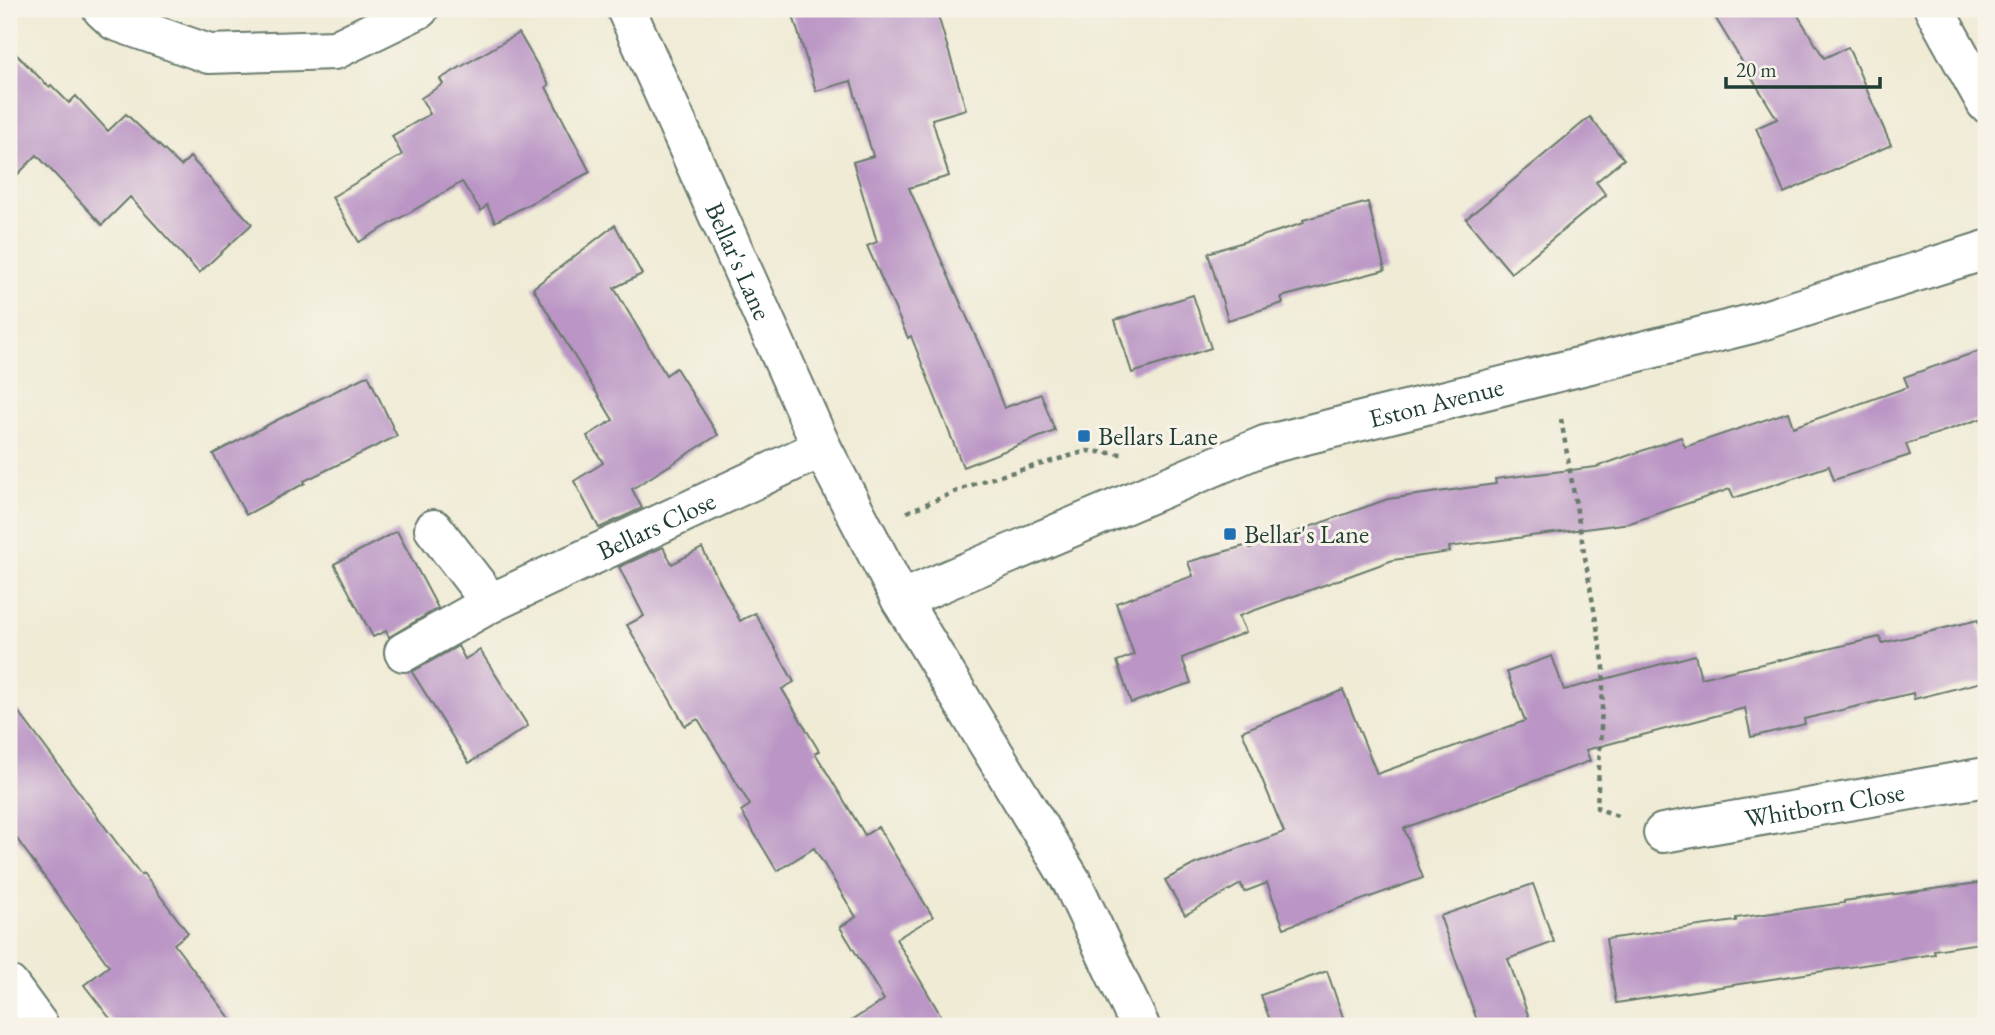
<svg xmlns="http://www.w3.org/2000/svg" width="1995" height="1035" viewBox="0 0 1995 1035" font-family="'EB Garamond',serif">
<rect width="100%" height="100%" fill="#f7f3e8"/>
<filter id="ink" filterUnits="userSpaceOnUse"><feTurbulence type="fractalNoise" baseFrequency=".0143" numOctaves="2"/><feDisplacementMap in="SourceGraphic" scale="14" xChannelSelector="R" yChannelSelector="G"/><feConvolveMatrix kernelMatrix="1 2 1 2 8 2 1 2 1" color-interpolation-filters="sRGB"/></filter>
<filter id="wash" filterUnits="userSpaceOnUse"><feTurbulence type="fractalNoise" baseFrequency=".00686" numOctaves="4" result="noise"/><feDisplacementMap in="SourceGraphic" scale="28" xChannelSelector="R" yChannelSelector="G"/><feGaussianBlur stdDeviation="1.57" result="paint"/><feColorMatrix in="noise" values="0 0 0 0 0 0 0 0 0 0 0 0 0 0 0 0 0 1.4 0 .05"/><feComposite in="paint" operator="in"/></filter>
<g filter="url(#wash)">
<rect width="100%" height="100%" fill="#efebd5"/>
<g id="blocks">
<g fill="#ba95c5">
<path d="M791,9H936L966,109L932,119L949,176L909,188L983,353L1004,408L1041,394L1055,431L963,467L911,336L908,338L867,246L877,242L853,162L873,156L851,81L816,91Z"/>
<path d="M1710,9H1794L1824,58L1848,47L1891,145L1784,193L1756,128L1777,119Z"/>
<path d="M519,33L549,85L546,87L590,172L495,222L487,205L481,211L462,182L359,242L332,197L402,155L392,136L430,114L421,98L443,84L440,79Z"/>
<path d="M9,47L49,87L51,85L69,103L76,96L108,131L126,114L181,166L190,157L252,224L199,273L130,197L102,225L37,155L9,183Z"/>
<path d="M1590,117L1624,159L1596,182L1606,195L1511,273L1466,219Z"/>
<path d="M1368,202L1385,270L1281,297L1283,303L1228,320L1208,253L1304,223L1303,220Z"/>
<path d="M615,225L642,274L614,288L666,375L676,368L718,435L632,489L642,508L599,528L574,481L603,463L587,436L613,420L533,288Z"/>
<path d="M1193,295L1211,348L1132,373L1115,320Z"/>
<path d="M1979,351L1986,373V417L1906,444L1910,455L1834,480L1829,466L1734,498L1730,489L1630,523L1449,547L1450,552L1393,560L1239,616L1246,632L1182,658L1191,683L1131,703L1117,661L1134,655L1116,603L1193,576L1188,562L1248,545L1250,548L1388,499L1496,484L1495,479L1596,467L1681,437L1685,447L1788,412L1793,427L1908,387L1904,377Z"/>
<path d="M368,375L397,436L304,481L305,483L246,515L213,454L275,421Z"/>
<path d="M397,531L438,608L389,637L386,631L373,637L334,564Z"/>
<path d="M663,547L672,564L702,548L740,621L755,613L794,682L782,689L819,751L815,753L865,835L878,827L933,917L896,939L947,1026H843L884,1000L840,927L856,917L814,848L777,871L741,811L750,805L698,719L685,726L627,625L644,616L619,567Z"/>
<path d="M1978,620L1986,656V681L1914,699L1913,693L1804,719L1805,724L1751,737L1745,708L1586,750L1590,761L1404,828L1423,878L1284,928L1267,883L1244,892L1241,884L1185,915L1165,880L1195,864L1284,832L1242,731L1343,690L1377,774L1525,721L1507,672L1552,656L1564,690L1695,655L1701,678L1880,637L1882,643Z"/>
<path d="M458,646L465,659L480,650L528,726L469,763L412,672Z"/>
<path d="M9,699L141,875L143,873L188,933L174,944L236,1026H116L84,985L109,966L9,828Z"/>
<path d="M1986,882V942L1934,950L1935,954L1616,1003L1606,939L1736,921V918L1844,903V901Z"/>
<path d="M1533,884L1554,942L1508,959L1532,1026H1479L1440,916Z"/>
<path d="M1327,971L1346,1026H1272L1261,995Z"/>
</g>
</g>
</g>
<g filter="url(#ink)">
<use href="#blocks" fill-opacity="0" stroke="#687a6c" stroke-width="2"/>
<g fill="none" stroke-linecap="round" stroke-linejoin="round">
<defs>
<g id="minor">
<path d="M102,9L115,21L209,54L335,50L419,9"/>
<path id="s1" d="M626,9L822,448L901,600L1072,882L1140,1026"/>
<path d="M1934,9L1986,103"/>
<path id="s2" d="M434,529L491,603L822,448"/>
<path id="s3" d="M901,600L1265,445L1755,323L1986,250"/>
<path d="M404,652L491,603"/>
<path id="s4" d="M1663,833L1986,777"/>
<path d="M9,985L39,1026"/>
</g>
</defs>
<use href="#minor" stroke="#687a6c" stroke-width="42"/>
<g stroke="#687a6c" stroke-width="4.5" stroke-dasharray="5 5" stroke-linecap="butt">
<path d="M1561,419L1604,667L1597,808L1620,817"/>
<path d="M907,512L979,482L1087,451L1122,454"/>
</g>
<use href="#minor" stroke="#fff" stroke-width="38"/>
</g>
</g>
<g fill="#1f6fb2" stroke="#f7f3e8" stroke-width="2.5">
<rect x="1077" y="429" width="14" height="14" rx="3.5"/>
<rect x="1223" y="527" width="14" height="14" rx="3.5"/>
</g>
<g text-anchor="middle" stroke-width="6" stroke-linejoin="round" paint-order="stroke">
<g font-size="26" fill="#1f3d34" stroke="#f7f3e8">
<text dy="9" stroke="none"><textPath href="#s1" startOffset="276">Bellar's Lane</textPath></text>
<text dy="9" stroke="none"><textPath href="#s3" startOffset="572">Eston Avenue</textPath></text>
<text dy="9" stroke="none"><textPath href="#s2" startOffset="276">Bellars Close</textPath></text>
<text dy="9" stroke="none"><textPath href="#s4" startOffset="164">Whitborn Close</textPath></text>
</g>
<g font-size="26" fill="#1f3d34" stroke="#f7f3e8" text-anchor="start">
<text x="1098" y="445">Bellars Lane</text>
<text x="1244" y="543">Bellar's Lane</text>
</g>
</g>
<rect width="1995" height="1035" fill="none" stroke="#f7f3e8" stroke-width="35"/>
<path d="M1726 77v10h154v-10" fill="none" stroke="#1f3d34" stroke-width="3.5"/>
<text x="1736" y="77" font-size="21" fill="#1f3d34" stroke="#f7f3e8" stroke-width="5" paint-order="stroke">20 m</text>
</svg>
